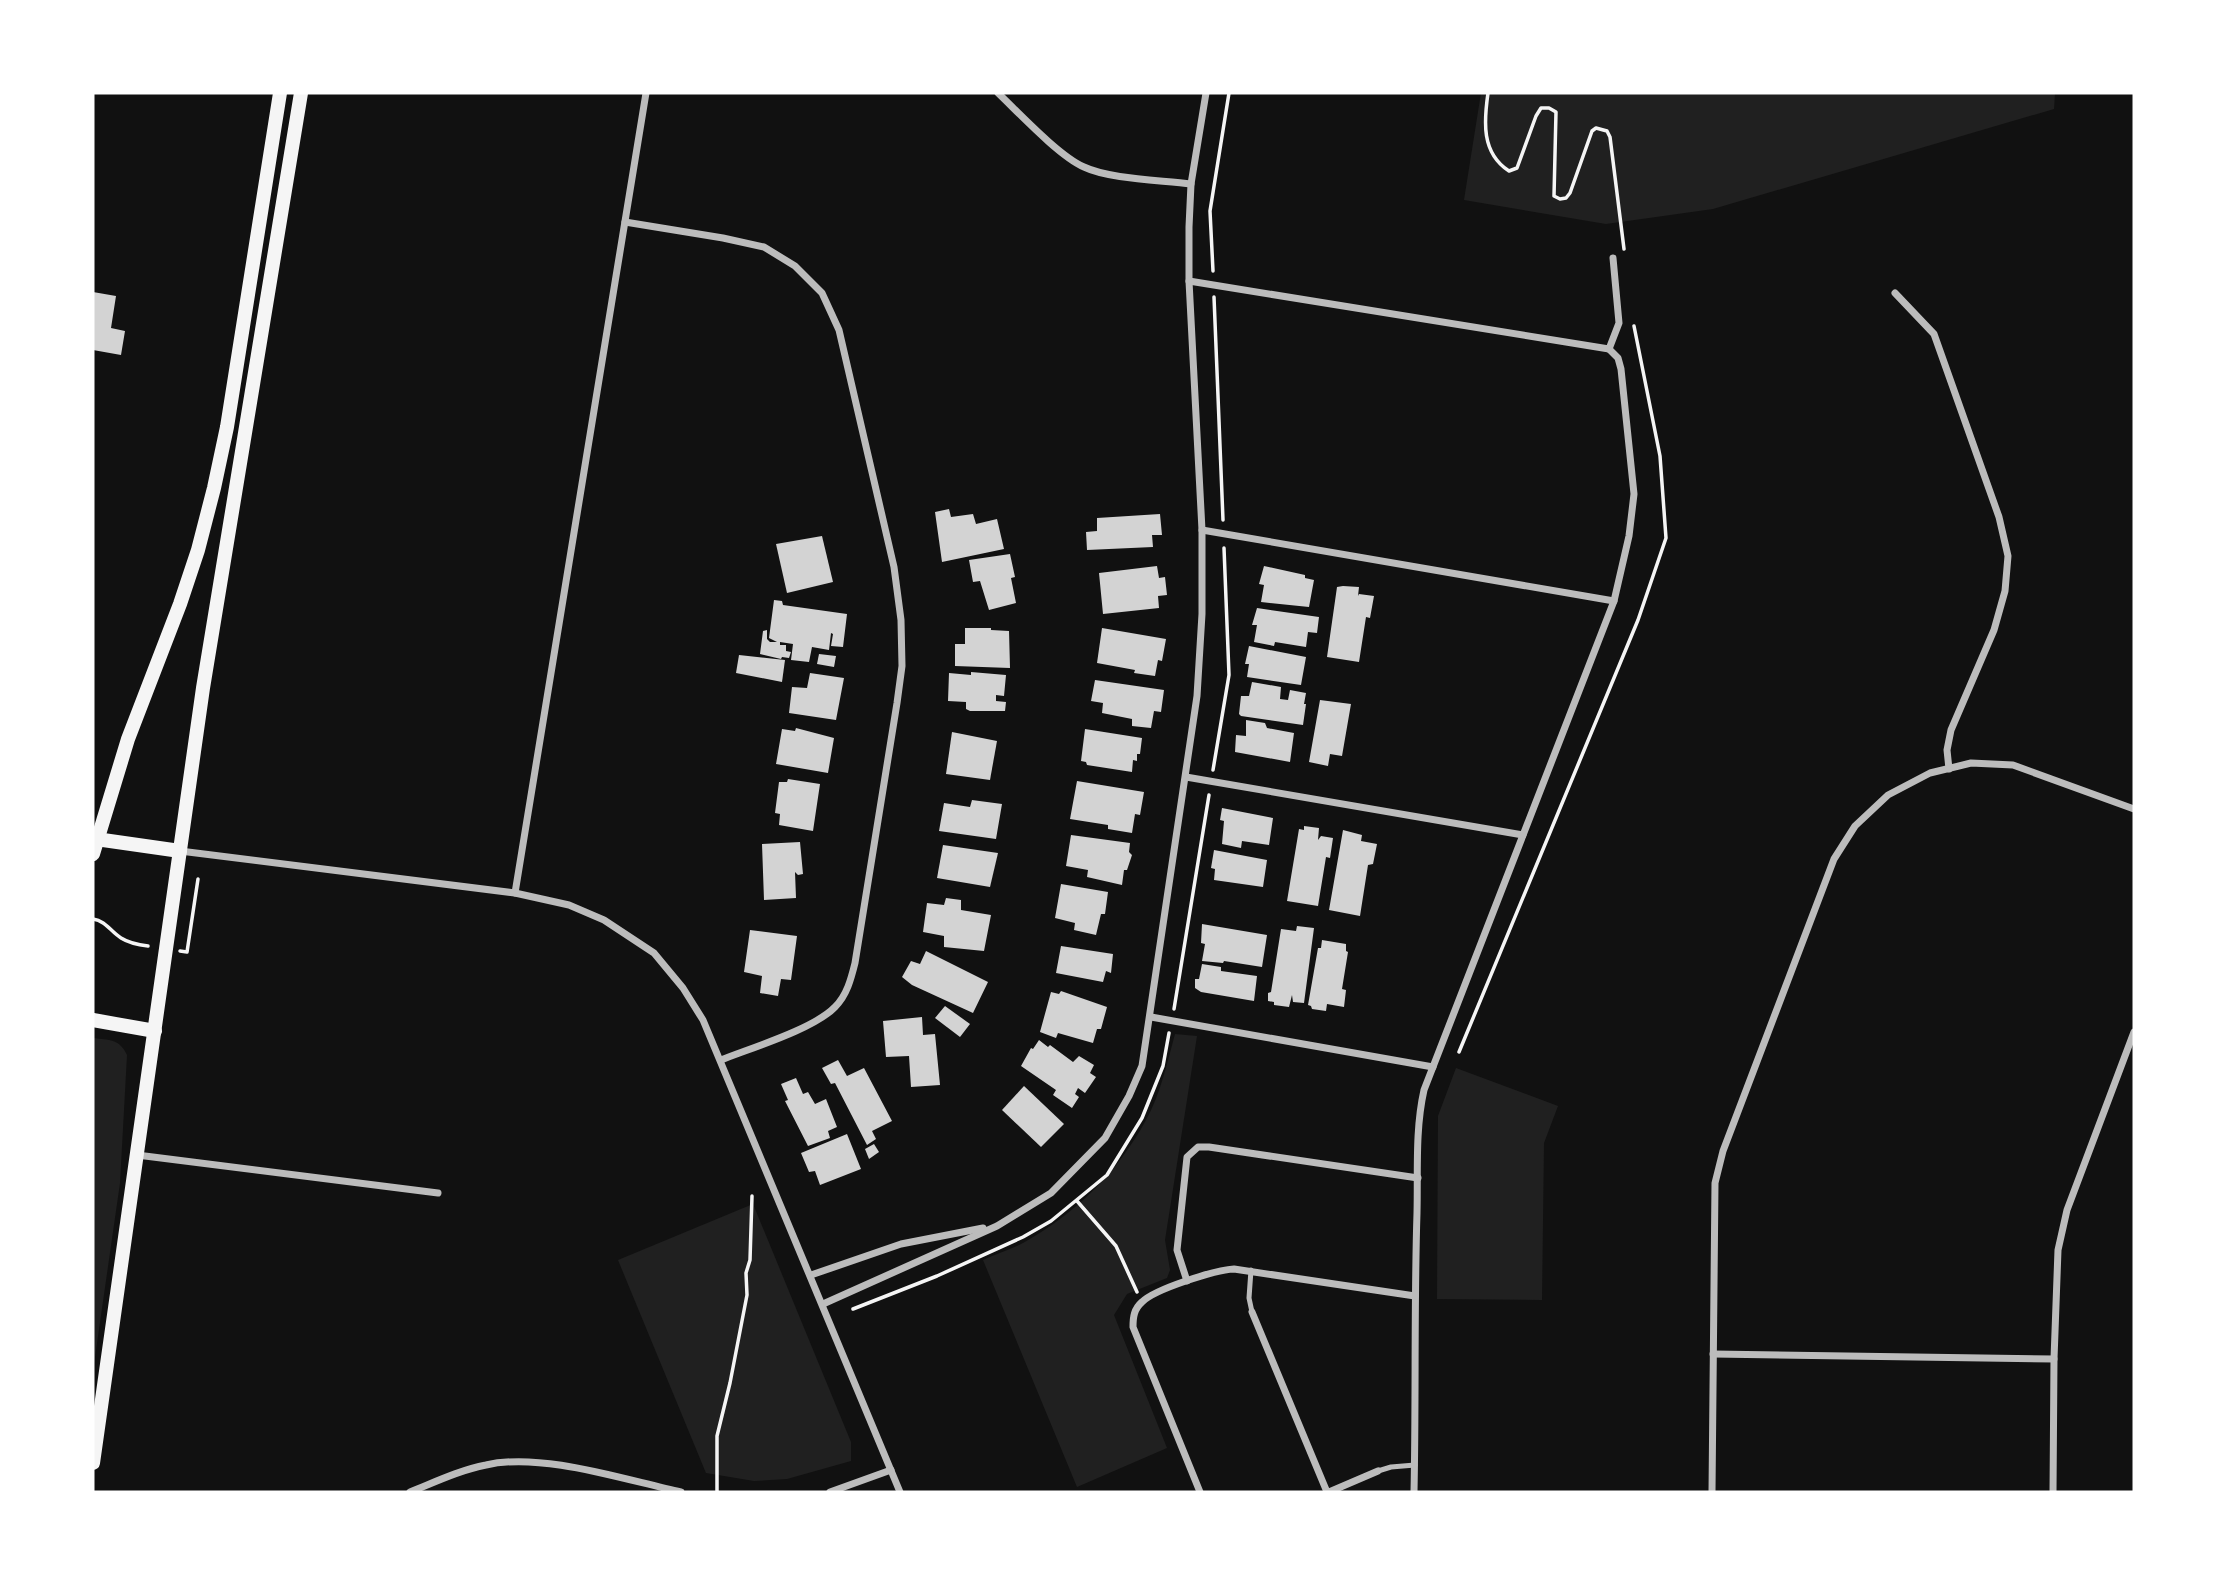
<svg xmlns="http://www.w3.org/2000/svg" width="2227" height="1585" viewBox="0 0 2227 1585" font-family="'Sofia Sans Condensed',sans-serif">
<rect width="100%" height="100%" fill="#111"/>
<g fill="#202020">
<path d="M1481,93H2055L2054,109L1713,209L1606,224L1464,200Z"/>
<path d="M1175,1034L1197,1036L1165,1240L1170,1270L1167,1278L1127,1294L1114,1315L1167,1448L1077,1487L983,1260C996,1254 1010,1250 1023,1243C1074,1215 1118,1172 1146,1120C1161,1093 1167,1063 1175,1034Z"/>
<path d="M93,1038C109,1040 120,1039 127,1055L120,1183L93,1371Z"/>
<path d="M1456,1068L1558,1106L1544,1143L1542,1300L1437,1299L1438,1116Z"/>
<path d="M753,1204L851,1442V1461L787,1479L754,1481L706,1473L618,1260Z"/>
</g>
<g fill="#d3d3d3">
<path d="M93,292L116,296L111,328L125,331L121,355L93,350Z"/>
<path d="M949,509L951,517L973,514L976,524L997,519L1004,549L942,562L935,512Z"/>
<path d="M1160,514L1162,535H1152L1153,547L1087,550L1086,532L1097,531V518Z"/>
<path d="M822,536L833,582L787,593L776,544Z"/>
<path d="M1010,554L1015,577L1011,578L1016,603L989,610L980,581L973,582L969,560Z"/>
<path d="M1157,566L1159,578L1165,577L1167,595L1158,596L1159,608L1103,614L1099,573Z"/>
<path d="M1264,566L1305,575V578L1314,580L1309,607L1261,602L1264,585L1259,584Z"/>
<path d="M1343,586L1359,587L1358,596L1359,594L1374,596L1370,618L1366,617L1359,662L1327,657L1337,587Z"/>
<path d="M774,600L782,601L783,605L847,614L843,647L831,646L833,634L831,633L829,650L812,647L809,662L791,660L793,644L780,642V645H786V651L791,652L789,658L782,657L781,659L760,654L763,631L767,630V639L770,642H777L769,638Z"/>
<path d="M1257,608L1319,617L1317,633L1308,632L1306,647L1275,642L1274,646L1254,642L1257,625H1252Z"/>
<path d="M965,628H991V630L1009,631L1010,668L955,666V644H965Z"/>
<path d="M1102,628L1166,639L1162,661L1158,660L1155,676L1134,673L1135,670L1097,663Z"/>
<path d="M1249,646L1306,657L1301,685L1247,677L1249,664H1245Z"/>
<path d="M819,654L836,656L834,667L817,664Z"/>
<path d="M739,655L785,660L782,682L736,673Z"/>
<path d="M971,672L1006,675L1004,696L996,695V701L1006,702L1005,711H970L966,709V702L948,701L949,673L971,675Z"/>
<path d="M810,673L844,678L836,720L789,713L792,687L807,688Z"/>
<path d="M1095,680L1164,690L1161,712L1154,711L1151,728L1132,726V719L1102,713L1103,703L1091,701Z"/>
<path d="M1252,682L1281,687L1280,699L1288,700L1290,690L1306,693L1304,704H1306L1303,725L1241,716L1239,714L1241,696H1249Z"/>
<path d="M1320,700L1351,704L1342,756L1330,754L1328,766L1309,762Z"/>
<path d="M1246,720L1265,723L1267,728L1294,733L1290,762L1235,752L1236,735L1246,736Z"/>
<path d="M796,728L834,738L828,773L776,764L782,729L795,731Z"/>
<path d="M1085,729L1142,738L1140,754H1137V761L1133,760L1132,772L1087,765L1086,762L1081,761Z"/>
<path d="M952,732L997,741L990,780L946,774Z"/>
<path d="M788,779L820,784L813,831L779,825L780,814L775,813L779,782H787Z"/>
<path d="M1077,781L1144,792L1140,815L1135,814L1132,833L1108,829V825L1070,819Z"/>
<path d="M972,800L1002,804L996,839L939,831L944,803L970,807Z"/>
<path d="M1222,808L1273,818L1269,845L1242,841L1241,848L1222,844L1224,821L1220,820Z"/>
<path d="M1304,826L1319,828L1318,840L1321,836L1333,838L1330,858L1326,857L1318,906L1287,901L1299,829L1304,830Z"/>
<path d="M1343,830L1362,835L1361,841L1377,844L1373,864L1368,865L1360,916L1329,910Z"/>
<path d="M1071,835L1130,843L1129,852L1132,855L1127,870H1124L1122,885L1087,877L1088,870L1066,866Z"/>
<path d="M800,842L803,874L798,875L795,872L796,898L764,900L762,844Z"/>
<path d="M943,845L998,853L990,887L937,878Z"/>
<path d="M1214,850L1267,860L1263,887L1214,880L1215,869L1211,868Z"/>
<path d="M1061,884L1108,892L1105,914H1101L1096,935L1074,930L1075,923L1055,918Z"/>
<path d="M946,898L961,900V910L991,915L984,951L944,947V936L923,932L927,903L944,905Z"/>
<path d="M1202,924L1267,935L1262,967L1224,961L1223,963L1202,961L1205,944L1201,943Z"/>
<path d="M1297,926L1314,928L1304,1003L1293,1002L1292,995L1289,1007L1274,1005V1002L1268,1001V993L1271,992L1281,929L1296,931Z"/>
<path d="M750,930L797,936L791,980L781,979L778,996L760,993L762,976L744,972Z"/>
<path d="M1322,940L1346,944V951L1348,952L1342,989L1346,990L1344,1007L1327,1004L1326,1011L1312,1009L1311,1006L1308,1005L1318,948H1321Z"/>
<path d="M1061,946L1113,954L1111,973L1106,971L1103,982L1056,973Z"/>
<path d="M926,951L988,982L973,1013L912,985L902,977L911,961L920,964Z"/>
<path d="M1202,964L1221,967V971L1257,976L1254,1001L1201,992L1195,988V979H1199Z"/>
<path d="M1061,991L1107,1007L1101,1029H1097L1093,1043L1058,1033L1056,1038L1040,1032L1051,992L1059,994Z"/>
<path d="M945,1006L970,1024L960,1037L935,1018Z"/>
<path d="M922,1017L923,1035L935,1034L940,1085L911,1087L909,1056L886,1057L883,1021Z"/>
<path d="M1039,1040L1048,1047L1050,1045L1073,1062L1079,1056L1094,1065L1090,1073L1096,1077L1085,1093L1078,1088L1075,1094L1079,1097L1072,1108L1053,1095L1056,1090L1021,1066L1031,1048L1033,1049Z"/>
<path d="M838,1060L847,1076L864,1068L892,1121L872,1131L876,1139L867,1145L835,1083L831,1084L822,1068Z"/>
<path d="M796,1078L803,1094L808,1092L815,1104L826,1099L837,1127L828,1131L830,1138L808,1146L785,1101L788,1100L781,1084Z"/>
<path d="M1024,1086L1064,1124L1041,1147L1002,1110Z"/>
<path d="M847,1134L861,1169L820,1185L815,1171L809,1172L801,1153Z"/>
<path d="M874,1144L879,1152L869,1159L865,1149Z"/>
</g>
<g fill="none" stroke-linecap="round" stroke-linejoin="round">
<g stroke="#f5f5f5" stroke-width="3.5">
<path d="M1488,93C1484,121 1481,153 1509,171L1517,168L1536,116L1541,108H1549L1556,112L1554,196L1560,199L1566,198L1570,193L1592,131L1596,128L1607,131L1610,137L1624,249"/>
<path d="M1213,271L1210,211L1229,93"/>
<path d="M1214,297L1223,520"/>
<path d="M1213,770L1229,675L1224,548"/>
<path d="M93,919C106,921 110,931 121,938C129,943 139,945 148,946"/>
<path d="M180,951L187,952L198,879"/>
<path d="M1174,1009L1209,795"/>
<path d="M1459,1052L1638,620L1666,538L1660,456L1634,326"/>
<path d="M1077,1201L1116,1246L1137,1292"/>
<path d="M853,1309L937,1276L1023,1237L1051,1221L1107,1175L1142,1118L1163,1066L1169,1033"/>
<path d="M717,1492V1436L730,1383L747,1295L746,1273L750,1260L752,1196"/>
</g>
<g stroke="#bcbcbc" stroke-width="5">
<path d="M1251,1270L1249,1298L1252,1312"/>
<path d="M1378,1471L1391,1467L1415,1465"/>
</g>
<g stroke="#bcbcbc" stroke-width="7">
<path d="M998,93C1019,113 1059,156 1084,167C1109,179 1161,180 1191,184"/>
<path d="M625,222L723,238L764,247L795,266L822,293L839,330L894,567L901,620L902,666L897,703L855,963C851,979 847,995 835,1007C814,1029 751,1048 721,1060"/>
<path d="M1189,281L1609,349"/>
<path d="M1895,293L1934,334L1999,517L2008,556L2005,591L1994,630L1951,730L1947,750L1949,769"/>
<path d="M1202,530L1614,601"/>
<path d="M1186,777L1523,835"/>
<path d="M180,851L515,893L569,905L604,920L654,953L683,988L703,1020L900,1492"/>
<path d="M515,893L646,93"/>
<path d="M1151,1017L1433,1067"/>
<path d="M137,1155L438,1193"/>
<path d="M811,1275L901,1244L983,1228"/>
<path d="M1187,1281L1177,1250L1187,1157L1198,1147H1209L1418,1178"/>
<path d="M823,1304L997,1226L1051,1193L1105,1138L1129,1096L1142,1066L1197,696L1202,614V530L1189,281V227L1191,184L1206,93"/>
<path d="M1252,1312L1327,1492"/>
<path d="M1713,1354L2054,1359"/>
<path d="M410,1492C435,1482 460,1470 486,1465C542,1452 625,1480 681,1492"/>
<path d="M830,1492L891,1470"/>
<path d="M1200,1492L1133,1327C1133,1317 1134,1309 1142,1302C1155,1289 1215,1270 1234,1269L1415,1296"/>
<path d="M1329,1492L1378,1471"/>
<path d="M1414,1492C1416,1399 1414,1306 1417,1213C1418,1172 1415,1130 1424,1090L1614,601L1629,536L1634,494L1621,369L1618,358L1609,349L1619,323L1613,258"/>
<path d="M1712,1492L1715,1183L1723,1151L1834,859L1855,826L1888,795L1930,773L1971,763L2013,765L2134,809"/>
<path d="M2053,1492L2054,1359L2058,1250L2067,1210L2134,1032"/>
</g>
<g stroke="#f5f5f5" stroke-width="14">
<path d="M96,839L180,851"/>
<path d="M93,854L128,739L180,604L198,550L214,488L227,427L280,93"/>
<path d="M93,1020L155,1031"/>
<path d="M93,1463L203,688L301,93"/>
</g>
</g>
<rect width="2227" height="1585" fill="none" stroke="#ffffff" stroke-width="189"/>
</svg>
